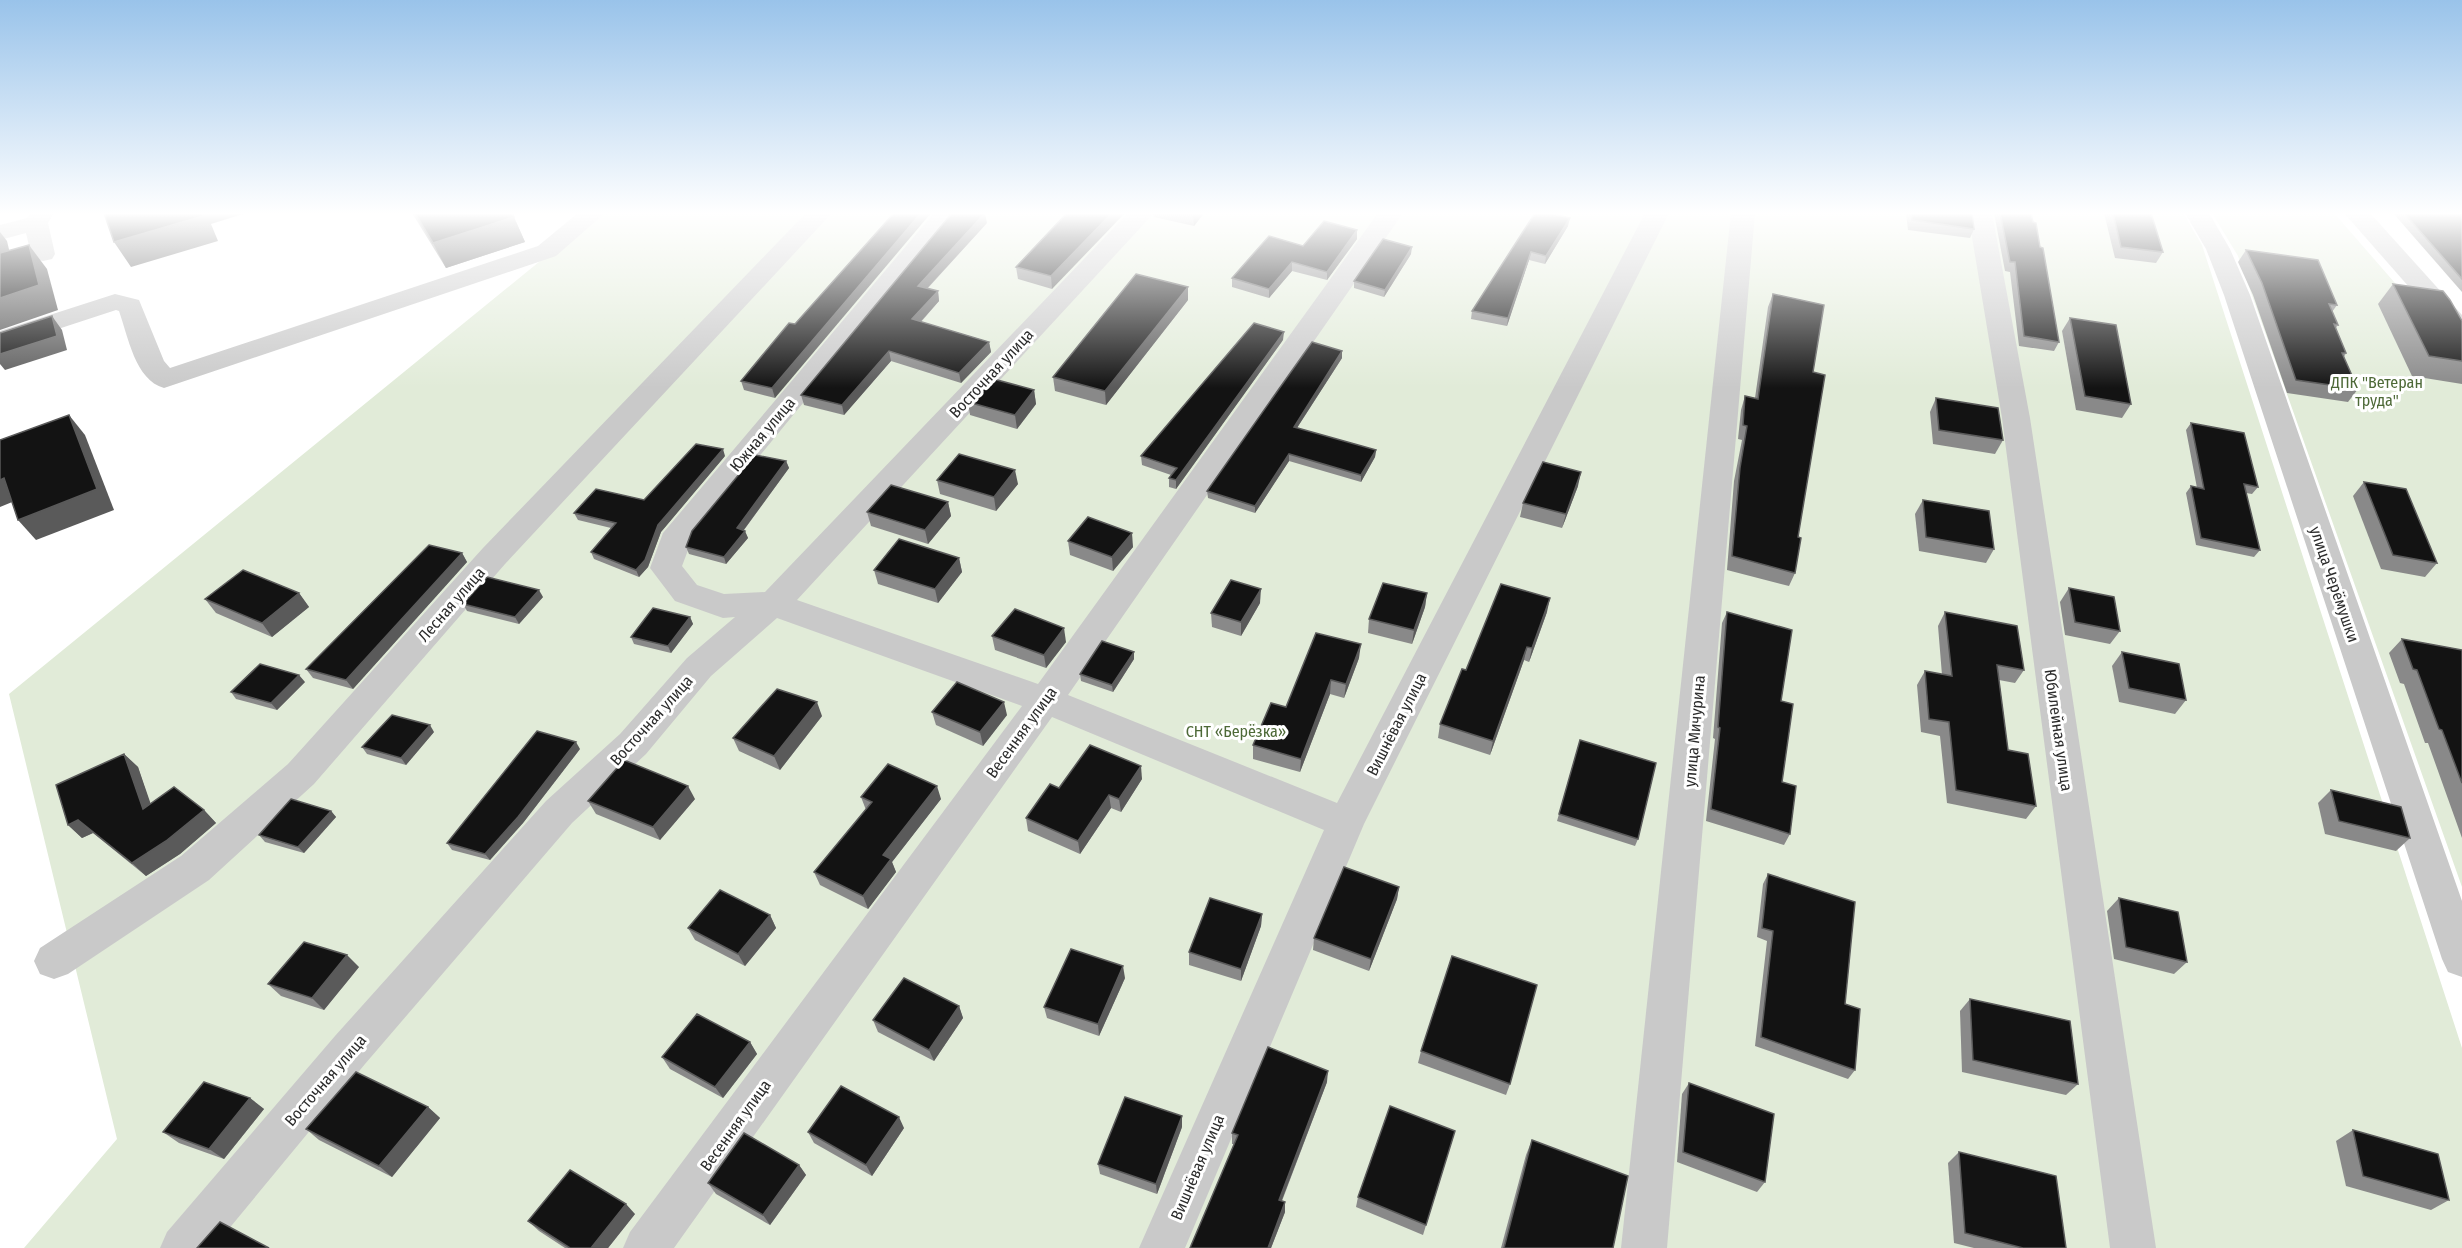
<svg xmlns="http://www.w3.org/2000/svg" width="2462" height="1248" viewBox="0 0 2462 1248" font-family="'Fira Sans Condensed',sans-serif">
<rect width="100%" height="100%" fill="#fff"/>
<g fill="#e1ebd8">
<path d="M599,213H2183L2202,245L2462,1048V1248H24L117,1139L9,694Z"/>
<path d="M2212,213H2334L2462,360V887L2238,256Z"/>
</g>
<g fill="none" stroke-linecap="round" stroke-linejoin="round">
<g fill="#c9c9c9" fill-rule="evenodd">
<path d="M30,213H54L48,223L55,254L52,259L43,261L34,259L31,254L26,233L0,240V225L27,218Z"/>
<path d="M578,213H605L556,256L164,388C135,380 128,336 119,311L116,310L0,348V331L115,294L139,300L164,361L170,368L538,246Z"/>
<path d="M806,213H832L505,564L314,784L209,880L68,974L54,979L40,974L34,961L40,948L181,856L288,764L483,548Z"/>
<path d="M934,213H959L693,537L682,566L697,585L724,594L765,592L1128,213H1154L797,600L1038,684L1378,213H1403L1068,695L1337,803L1645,213H1669L1364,824L1185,1248H1139L1324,830L1052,717L674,1248H623L630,1232L1022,706L777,618L711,676L646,754L572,823L365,1064L213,1248H160L167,1232L335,1036L546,801L620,734L687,658L735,617L723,618L675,601L650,568L663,533Z"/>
<path d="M1731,213H1755L1667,1248H1621Z"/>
<path d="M1968,213H1992L2030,418L2156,1248H2110L2002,418Z"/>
<path d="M2185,213H2209L2230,249L2250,295L2462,901V977L2448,972L2442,959L2224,295L2206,249Z"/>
<path d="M2344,213H2370L2462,315V339L2453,337Z"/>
</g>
</g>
<g fill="#898989">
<path d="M412,213H512L525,242L446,268Z"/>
<path d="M1067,213L1052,289L1018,279L1016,267Z"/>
<path d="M1153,213H1204L1194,226L1154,217Z"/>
<path d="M1535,213L1568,226L1545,264L1529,260L1507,326L1471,319L1472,311Z"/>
<path d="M1906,213H1972L1974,229L1970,238L1908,230Z"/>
<path d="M1994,213H2031L2033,222L2040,247L2059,342L2054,351L2019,346L2010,272L2005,271Z"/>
<path d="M2104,213H2151L2163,252L2156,263L2115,258Z"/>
<path d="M2393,213H2462V292Z"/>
<path d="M987,223L928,288L938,291L939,301L921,322L989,342L991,352L961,383L891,361L844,415L804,405L801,395Z"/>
<path d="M1357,239L1327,280L1292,271L1269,298L1232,287V278L1303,246Z"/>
<path d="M2246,250L2337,305L2332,312L2338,325L2336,328L2346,353L2344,357L2358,389L2348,402L2287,393L2253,295L2238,262Z"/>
<path d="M1411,254L1384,297L1354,288V281Z"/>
<path d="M2393,284L2462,321V384L2412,376L2378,304Z"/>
<path d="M1773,294L1813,372L1795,573L1789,586L1727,570L1734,481L1742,440L1738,439L1741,410L1745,396L1755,398L1768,307Z"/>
<path d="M1188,300L1106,405L1055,391L1053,377Z"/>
<path d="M2070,318L2131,404L2122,418L2076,410L2062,331Z"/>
<path d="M795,324L775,398L744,390L741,381Z"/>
<path d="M1283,340L1176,489L1169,487V478L1171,475L1142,465L1141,456Z"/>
<path d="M1342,351V358L1297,428L1376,450L1375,457L1361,482L1289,461L1255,513L1208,498L1207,491Z"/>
<path d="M1034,390L1036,404L1017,429L970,415L968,402Z"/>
<path d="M1936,398L2003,440L1995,454L1933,444L1930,412Z"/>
<path d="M2191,423L2258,487L2252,494L2246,493L2260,550L2254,557L2196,545L2186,493L2191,486L2197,488L2186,430Z"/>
<path d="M725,456L661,532L648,567L639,577L594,559L591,552L611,528L578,520L574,513L644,500Z"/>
<path d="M786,461L789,468L744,530L748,538L726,564L689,554L686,547Z"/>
<path d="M937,480L1018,484L996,511L940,494Z"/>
<path d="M2364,482L2437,563L2425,577L2381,569L2353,496Z"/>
<path d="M1578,486L1562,528L1520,517L1523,503Z"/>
<path d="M1923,500L1994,549L1986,563L1919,551L1915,514Z"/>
<path d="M948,502L951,516L928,544L871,526L867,512Z"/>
<path d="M1068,541L1133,547L1113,571L1070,555Z"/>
<path d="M462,553L467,562L353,689L313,678L306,669Z"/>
<path d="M959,558L962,572L938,603L878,584L874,570Z"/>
<path d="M2069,588L2120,631L2110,644L2065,635L2060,602Z"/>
<path d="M299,593L309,607L272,637L216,613L205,599Z"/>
<path d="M1427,593L1425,607L1412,644L1368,633L1369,619Z"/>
<path d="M543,597L519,624L467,611L463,604Z"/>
<path d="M1260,603L1241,636L1212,627L1211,613Z"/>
<path d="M1547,612L1529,662L1524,660L1490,755L1438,738L1440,724L1466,670Z"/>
<path d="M1727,612L1781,701L1782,782L1790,834L1784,845L1706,821L1715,739L1713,738L1722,623Z"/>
<path d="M1945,612L2024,670L2015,683L1999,680L2008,750L2036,806L2026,819L1947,803L1940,736L1921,732L1917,685L1925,671L1942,675L1938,626Z"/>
<path d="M690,617L693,624L671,653L634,644L631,637Z"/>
<path d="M992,636L1066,642L1046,668L995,650Z"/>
<path d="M2402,639L2462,650V838L2428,743H2425L2404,684L2400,683L2389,653Z"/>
<path d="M1134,652V659L1113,692L1081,681L1080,674Z"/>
<path d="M2122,652L2186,700L2175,714L2119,702L2112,666Z"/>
<path d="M1359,658L1344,698L1330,694L1300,772L1253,759V745L1286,707Z"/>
<path d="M305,682L277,710L236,699L231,692Z"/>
<path d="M932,712L1007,715L983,746L936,725Z"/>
<path d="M822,716L780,770L739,751L733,738Z"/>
<path d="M434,732L406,765L367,754L362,747Z"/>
<path d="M1580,740L1638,839L1635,846L1557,821Z"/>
<path d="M580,749L523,823L490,860L452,850L447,843Z"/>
<path d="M124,754L138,767L150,804L204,810L216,823L180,854L146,876L93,833L82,838L68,825Z"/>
<path d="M1142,779L1121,812L1111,808L1080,854L1028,831L1026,818L1059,788Z"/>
<path d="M2331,790L2410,838L2396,851L2325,834L2318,803Z"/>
<path d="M861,797L941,799L892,862L896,872L868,909L820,885L814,872L866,810Z"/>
<path d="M695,799L660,840L596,814L588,801Z"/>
<path d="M331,811L336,817L304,853L265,842L259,835Z"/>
<path d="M1768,874L1845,1004L1855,1070L1848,1079L1755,1046L1767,941L1757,937L1763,884Z"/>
<path d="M1399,887L1397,899L1369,971L1313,950L1314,938Z"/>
<path d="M2119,898L2187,962L2174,974L2114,959L2107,911Z"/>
<path d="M1262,914L1261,926L1241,981L1189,965V952Z"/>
<path d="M770,915L776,928L745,966L695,940L688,928Z"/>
<path d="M359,967L324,1010L281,996L268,984Z"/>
<path d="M1125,978L1099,1036L1047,1018L1044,1007Z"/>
<path d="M1970,999L2078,1084L2066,1095L1962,1072L1960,1011Z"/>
<path d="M959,1006L963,1018L934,1061L878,1032L873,1020Z"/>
<path d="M750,1042L757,1054L723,1098L670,1069L662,1057Z"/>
<path d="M1421,1051L1510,1084L1506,1095L1418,1063Z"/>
<path d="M1327,1082L1282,1201L1285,1202V1212L1271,1248H1190L1234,1144H1232V1133Z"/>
<path d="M1689,1083L1765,1182L1757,1192L1677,1162L1682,1094Z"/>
<path d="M250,1098L264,1109L224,1159L179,1143L163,1132Z"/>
<path d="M428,1107L440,1118L392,1177L319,1140L306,1129Z"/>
<path d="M1182,1127L1157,1194L1100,1174L1098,1164Z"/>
<path d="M904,1128L872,1176L814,1143L808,1132Z"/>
<path d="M2353,1130L2449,1200L2431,1210L2346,1186L2336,1141Z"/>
<path d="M1455,1131L1423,1235L1356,1207L1358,1197Z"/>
<path d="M1532,1140L1613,1248H1501L1526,1155Z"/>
<path d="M1959,1152L2066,1248H1974L1954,1243L1948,1163Z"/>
<path d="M799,1165L806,1175L770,1225L716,1194L708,1183Z"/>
<path d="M635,1214L608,1248H565L539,1231L528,1221Z"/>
</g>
<g fill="#5a5a5a">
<path d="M202,213H246L211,224L218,241L131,267L114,242Z"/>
<path d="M921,213H931L775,398L772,388Z"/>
<path d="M985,213L987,223L920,296L918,286Z"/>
<path d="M1112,213H1125L1052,289L1051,276Z"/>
<path d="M1204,213L1194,226L1193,214Z"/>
<path d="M514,217L525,242L446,268L433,243Z"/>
<path d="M1570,218L1568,226L1545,264L1546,256Z"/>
<path d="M1357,230V239L1327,280V272Z"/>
<path d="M0,232L7,241L16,279L0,258Z"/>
<path d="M29,245L47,269L58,310L0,330V298Z"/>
<path d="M1412,247L1411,254L1384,297L1385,290Z"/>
<path d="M1531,252L1529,260L1507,326L1508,318Z"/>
<path d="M1292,262V271L1269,298V289Z"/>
<path d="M1188,287V300L1106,405L1105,391Z"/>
<path d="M938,291L939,301L914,329L912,319Z"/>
<path d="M52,316L62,330L67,350L5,370L0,364V354Z"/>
<path d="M1284,332L1283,340L1176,489V480Z"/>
<path d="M989,342L991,352L961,383L959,373Z"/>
<path d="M889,351L891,361L844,415L842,405Z"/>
<path d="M1342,351V358L1293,434L1294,427Z"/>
<path d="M1034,390L1036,404L1017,429L1015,415Z"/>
<path d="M69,415L85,435L114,510L36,540L18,520Z"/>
<path d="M723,449L725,456L661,532L648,567L639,577L636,570L658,525Z"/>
<path d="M1376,450L1375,457L1361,482V475Z"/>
<path d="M1289,454V461L1255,513V506Z"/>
<path d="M786,461L789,468L740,535L737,528Z"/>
<path d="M1015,470L1018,484L996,511L994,497Z"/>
<path d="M1581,472L1578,486L1562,528L1566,514Z"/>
<path d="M4,478L22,498L0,507V480Z"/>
<path d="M948,502L951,516L928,544L925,530Z"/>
<path d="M745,531L748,538L726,564L724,557Z"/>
<path d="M1132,533L1133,547L1113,571L1112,557Z"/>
<path d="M462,553L467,562L353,689L346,680Z"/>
<path d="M959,558L962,572L938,603L935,589Z"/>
<path d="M1261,589L1260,603L1241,636V622Z"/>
<path d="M539,590L543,597L519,624L515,617Z"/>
<path d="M299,593L309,607L272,637L262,623Z"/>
<path d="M1427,593L1425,607L1412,644L1414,630Z"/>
<path d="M1550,598L1547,612L1529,662L1532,648Z"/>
<path d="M690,617L693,624L671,653L668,646Z"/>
<path d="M1064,628L1066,642L1046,668L1044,655Z"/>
<path d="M1361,644L1359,658L1344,698L1346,684Z"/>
<path d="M1527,647L1524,660L1490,755L1493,741Z"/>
<path d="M1134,652V659L1113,692L1112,685Z"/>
<path d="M299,675L305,682L277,710L271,703Z"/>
<path d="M1331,680L1330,694L1300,772L1301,759Z"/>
<path d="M817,702L822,716L780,770L774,756Z"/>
<path d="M1004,702L1007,715L983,746L980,732Z"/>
<path d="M430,725L434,732L406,765L401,758Z"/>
<path d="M576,742L580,749L523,823L490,860L485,854Z"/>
<path d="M124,754L138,767L157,822L143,809Z"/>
<path d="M1141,766L1142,779L1121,812L1119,799Z"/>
<path d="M688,786L695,799L660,840L653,827Z"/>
<path d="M937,786L941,799L892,862L896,872L868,909L863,896L883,855Z"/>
<path d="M1109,795L1111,808L1080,854L1078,841Z"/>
<path d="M204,810L216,823L180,854L146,876L132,863Z"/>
<path d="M331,811L336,817L304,853L298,847Z"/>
<path d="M78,820L93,833L82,838L68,825Z"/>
<path d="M1399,887L1397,899L1369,971L1371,959Z"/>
<path d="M1262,914L1261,926L1241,981V969Z"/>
<path d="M770,915L776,928L745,966L738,954Z"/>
<path d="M347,955L359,967L324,1010L312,998Z"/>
<path d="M1123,966L1125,978L1099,1036L1098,1024Z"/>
<path d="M959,1006L963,1018L934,1061L929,1050Z"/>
<path d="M750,1042L757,1054L723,1098L715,1087Z"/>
<path d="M1328,1071L1327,1082L1278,1210L1279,1200Z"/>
<path d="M250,1098L264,1109L224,1159L209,1149Z"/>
<path d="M428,1107L440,1118L392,1177L379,1166Z"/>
<path d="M1182,1116V1127L1157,1194L1156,1184Z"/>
<path d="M899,1117L904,1128L872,1176L866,1165Z"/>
<path d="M799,1165L806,1175L770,1225L763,1215Z"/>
<path d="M1285,1202V1212L1271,1248H1268Z"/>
<path d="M626,1204L635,1214L608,1248H591Z"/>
</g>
<g fill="#131313" stroke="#5a5a5a" stroke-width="1.5">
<path d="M104,213H202L203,216L114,242Z"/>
<path d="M415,213H512L514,217L433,243Z"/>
<path d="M894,213H921L772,388L741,381L789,323L795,324Z"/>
<path d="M952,213H985L918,286L938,291L912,319L989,342L959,373L889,351L842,405L801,395Z"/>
<path d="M1067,213H1112L1051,276L1016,267Z"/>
<path d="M1535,213H1549L1570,218L1546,256L1531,252L1508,318L1472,311Z"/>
<path d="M1911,213H1972L1974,229L1912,220Z"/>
<path d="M2000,213H2031L2033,222L2036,223L2040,247L2043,248L2059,342L2024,336L2015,262H2010Z"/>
<path d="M2113,213H2151L2163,252L2121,247Z"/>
<path d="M2404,213H2462V279Z"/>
<path d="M1324,221L1357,230L1327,272L1292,262L1269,289L1232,278L1269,236L1303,246Z"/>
<path d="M1383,239L1412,247L1385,290L1354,281Z"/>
<path d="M29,245L39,285L0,298V253Z"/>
<path d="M2246,250L2318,260L2337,305L2329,304L2338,325L2334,324L2346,353H2342L2358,389L2296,380L2262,283Z"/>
<path d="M1136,274L1188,287L1105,391L1053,377Z"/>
<path d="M2393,284L2443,291L2450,300L2462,321V361L2429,356Z"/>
<path d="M1773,294L1824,305L1813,372L1825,375L1798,537L1801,538L1795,573L1732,556L1740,468L1747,426L1743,425L1745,396L1758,399Z"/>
<path d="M52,316L57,336L0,354V333Z"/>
<path d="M2070,318L2116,325L2131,404L2085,396Z"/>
<path d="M1254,323L1284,332L1176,480L1169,478L1177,468L1141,456Z"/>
<path d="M1312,342L1342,351L1294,427L1376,450L1361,475L1289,454L1255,506L1207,491Z"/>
<path d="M990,378L1034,390L1015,415L968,402Z"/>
<path d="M1936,398L1998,408L2003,440L1939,430Z"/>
<path d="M69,415L97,489L18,520L4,478L0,480V440Z"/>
<path d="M2191,423L2244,433L2258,487L2244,484L2260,550L2201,538L2191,486L2204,489Z"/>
<path d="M696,444L723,449L658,525L645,560L636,570L591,552L616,523L574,513L596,489L644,500Z"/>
<path d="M959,454L1015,470L994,497L937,480Z"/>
<path d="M755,455L786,461L737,528L745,531L724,557L686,547L692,531Z"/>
<path d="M1543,462L1581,472L1566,514L1523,503Z"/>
<path d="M2364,482L2406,489L2437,563L2393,555Z"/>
<path d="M891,485L948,502L925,530L867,512Z"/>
<path d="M1923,500L1989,511L1994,549L1926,537Z"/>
<path d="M1088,517L1132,533L1112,557L1068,541Z"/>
<path d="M899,539L959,558L935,589L874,570Z"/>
<path d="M429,545L462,553L346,680L306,669Z"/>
<path d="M243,570L299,593L262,623L205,599Z"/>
<path d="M487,577L539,590L515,617L463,604Z"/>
<path d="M1231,580L1261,589L1241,622L1211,613Z"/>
<path d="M1383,583L1427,593L1414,630L1369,619Z"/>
<path d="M1501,584L1550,598L1532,648L1527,647L1493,741L1440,724L1462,669L1466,670Z"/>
<path d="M2069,588L2114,597L2120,631L2075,622Z"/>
<path d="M653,608L690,617L668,646L631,637Z"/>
<path d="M1015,609L1064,628L1044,655L992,636Z"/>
<path d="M1727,612L1792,630L1781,701L1793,704L1782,782L1796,786L1790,834L1711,809L1720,728L1718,727Z"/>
<path d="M1945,612L2017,626L2024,670L1997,665L2008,750L2028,754L2036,806L1956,790L1949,722L1929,719L1925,671L1952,676Z"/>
<path d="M1316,633L1361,644L1346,684L1331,680L1301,759L1253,745L1271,703L1286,707Z"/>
<path d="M2402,639L2462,650V783L2442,730L2439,729L2417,670L2413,669Z"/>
<path d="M1102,641L1134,652L1112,685L1080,674Z"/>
<path d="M2122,652L2179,664L2186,700L2129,688Z"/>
<path d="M260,664L299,675L271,703L231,692Z"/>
<path d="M957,682L1004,702L980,732L932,712Z"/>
<path d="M777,689L817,702L774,756L733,738Z"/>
<path d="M392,715L430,725L401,758L362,747Z"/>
<path d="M537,731L576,742L518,817L485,854L447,843Z"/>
<path d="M1580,740L1656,763L1638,839L1559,814Z"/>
<path d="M1090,745L1141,766L1119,799L1109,795L1078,841L1026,818L1050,784L1059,788Z"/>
<path d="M124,754L143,809L174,787L204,810L166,841L132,863L78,820L68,825L56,785Z"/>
<path d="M624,760L688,786L653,827L588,801Z"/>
<path d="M888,764L937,786L883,855L891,859L863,896L814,872L872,802L861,797Z"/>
<path d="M2331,790L2401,807L2410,838L2339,821Z"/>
<path d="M291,799L331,811L298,847L259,835Z"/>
<path d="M1344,867L1399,887L1371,959L1314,938Z"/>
<path d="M1768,874L1855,902L1845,1004L1860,1009L1855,1070L1761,1037L1773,931L1762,928Z"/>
<path d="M720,890L770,915L738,954L688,928Z"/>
<path d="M1210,898L1262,914L1241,969L1189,952Z"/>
<path d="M2119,898L2178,912L2187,962L2126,947Z"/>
<path d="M304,942L347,955L312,998L268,984Z"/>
<path d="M1071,949L1123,966L1098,1024L1044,1007Z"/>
<path d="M1452,956L1537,985L1510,1084L1421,1051Z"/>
<path d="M904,978L959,1006L929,1050L873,1020Z"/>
<path d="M1970,999L2070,1021L2078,1084L1973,1060Z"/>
<path d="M697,1014L750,1042L715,1087L662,1057Z"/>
<path d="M1268,1047L1328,1071L1279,1200L1285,1202L1268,1248H1190L1238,1135L1232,1133Z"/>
<path d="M356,1072L428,1107L379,1166L306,1129Z"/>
<path d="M204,1082L250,1098L209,1149L163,1132Z"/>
<path d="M1689,1083L1774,1114L1765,1182L1683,1152Z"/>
<path d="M841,1086L899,1117L866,1165L808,1132Z"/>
<path d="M1125,1097L1182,1116L1156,1184L1098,1164Z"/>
<path d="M1390,1106L1455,1131L1426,1225L1358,1197Z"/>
<path d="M2353,1130L2438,1154L2449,1200L2363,1176Z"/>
<path d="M744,1133L799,1165L763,1215L708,1183Z"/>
<path d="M1532,1140L1628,1176L1613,1248H1504Z"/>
<path d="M1959,1152L2056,1176L2066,1248H2023L1965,1233Z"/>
<path d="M570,1170L626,1204L591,1248H570L528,1221Z"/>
<path d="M220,1222L269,1248H197Z"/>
</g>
<linearGradient id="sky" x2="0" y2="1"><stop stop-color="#99c3ea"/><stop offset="0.55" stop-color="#fff"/><stop offset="1" stop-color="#fff" stop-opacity="0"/></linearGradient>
<rect width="2462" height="388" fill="url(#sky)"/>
<g text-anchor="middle" stroke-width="6" stroke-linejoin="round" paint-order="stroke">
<g font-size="16" fill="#2c2c2c" stroke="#fff">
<text transform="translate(991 373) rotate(-47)" y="6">Восточная улица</text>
<text transform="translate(762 434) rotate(-50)" y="6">Южная улица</text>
<text transform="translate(2335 584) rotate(71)" y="6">улица Черёмушки</text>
<text transform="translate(451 604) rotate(-49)" y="6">Лесная улица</text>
<text transform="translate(651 720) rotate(-48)" y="6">Восточная улица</text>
<text transform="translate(1396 724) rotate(-63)" y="6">Вишнёвая улица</text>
<text transform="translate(2059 730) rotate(82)" y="6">Юбилейная улица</text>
<text transform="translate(1694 731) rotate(-85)" y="6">улица Мичурина</text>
<text transform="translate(1021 732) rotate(-54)" y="6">Весенняя улица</text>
<text transform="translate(325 1080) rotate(-49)" y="6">Восточная улица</text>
<text transform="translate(735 1125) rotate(-54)" y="6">Весенняя улица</text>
<text transform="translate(1197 1167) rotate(-67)" y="6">Вишнёвая улица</text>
</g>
<g font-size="16" fill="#4d6937" stroke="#fff">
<text x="2377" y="388">ДПК "Ветеран<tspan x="2377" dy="18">труда"</tspan></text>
<text x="1236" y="737">СНТ «Берёзка»</text>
</g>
</g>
</svg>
